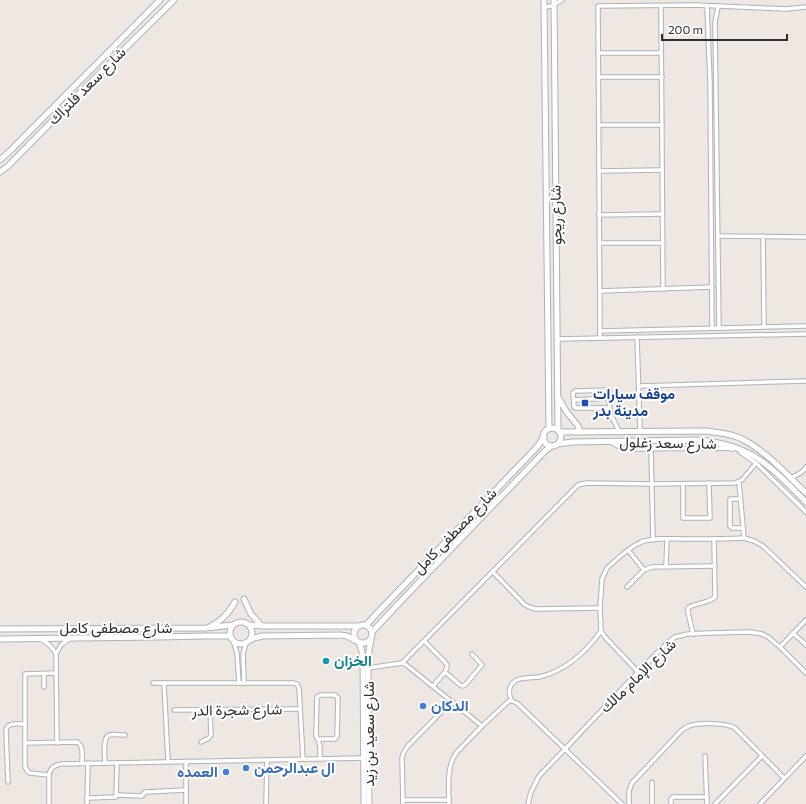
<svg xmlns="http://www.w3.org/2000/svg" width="806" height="804" viewBox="0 0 806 804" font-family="Commissioner,Vazirmatn,sans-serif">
<rect width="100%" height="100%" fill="#eee7e2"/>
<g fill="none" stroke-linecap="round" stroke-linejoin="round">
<defs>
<g id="street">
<path d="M661,6L663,289"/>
<path d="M707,6L710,82L712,328"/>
<path d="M544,7L552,6L562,0"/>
<path d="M718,7L715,22L719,328"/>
<path d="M598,53H661"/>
<path d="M599,77H662"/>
<path d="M599,125H662"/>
<path d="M599,171L662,170"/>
<path d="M599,215L662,214"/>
<path d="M718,236L806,237"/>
<path d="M763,236L764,327"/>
<path d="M600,243H663"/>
<path d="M600,291L712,287"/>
<path d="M600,331L806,326"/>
<path d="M637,337L640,431"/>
<path d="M600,338L598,6L695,5L786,9L806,7"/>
<path d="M557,339L806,334"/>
<path d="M639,386L806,381"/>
<path d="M609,398V390L575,391L573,393L574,407L576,408H609"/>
<path d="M574,400L609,398L610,413L619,431"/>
<path d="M611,442L621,448L628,449L723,448L733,449"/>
<path d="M651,449L653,540"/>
<path d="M740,452L756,463L806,512"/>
<path d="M791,478L802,472L806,467"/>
<path d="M739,482L744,538"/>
<path d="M683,484V518H710L709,483"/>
<path d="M740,499H730V526L732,528H743"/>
<path d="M628,550L644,570"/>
<path d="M666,566L667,539"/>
<path d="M493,572L525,605L532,608L536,609L600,608"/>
<path d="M627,587L644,570L652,567L715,566"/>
<path d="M793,633L806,645"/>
<path d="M693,634L688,612V608C696,602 708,604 715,597L714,539"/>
<path d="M40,639C48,642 52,647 56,654"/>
<path d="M233,640L237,653L239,683"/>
<path d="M424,641L444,661L447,665V667L445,672L433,686"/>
<path d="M780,647L806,620"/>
<path d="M402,663L502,562L578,485L586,483L652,484L735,483L742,480L756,463"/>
<path d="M368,668L402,663L405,664L482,726"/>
<path d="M445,672L460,685L462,686L465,685L482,665L472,654"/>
<path d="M638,672L605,637L601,631L600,608L602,579L607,568C617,559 628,548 641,542C655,537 673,539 688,539C706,539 725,539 744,538L754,541L763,546L806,587"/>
<path d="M44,674V687"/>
<path d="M153,683H294L297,684L299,688L303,759"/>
<path d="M164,683L168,761"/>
<path d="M244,683L243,654L246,643"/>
<path d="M512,701C508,694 508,686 515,681C521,677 532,678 539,677C565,671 586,652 601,631"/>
<path d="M174,710L300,709"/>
<path d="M318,739H335L337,736L338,698L335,695H320L317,697L316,736C321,743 320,751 320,759"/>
<path d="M201,742L209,738L211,735L210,710"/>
<path d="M25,743L77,742C84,746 82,756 82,763"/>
<path d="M57,743L56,654L61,645L69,639"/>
<path d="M705,756L707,804"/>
<path d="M105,763C105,757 102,738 109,735C113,734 120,735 125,735"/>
<path d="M49,775L30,773L28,772L25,767V674L56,673"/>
<path d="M8,782L6,730C8,722 17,724 25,724"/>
<path d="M652,782V804"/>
<path d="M117,795L142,796L145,792L186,790"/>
<path d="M87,798L116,797L117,763"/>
<path d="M403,800H449"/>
<path d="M49,804V775C50,768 54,765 61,764L364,758"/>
<path d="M87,804L88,763"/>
<path d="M186,804V761"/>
<path d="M266,804L267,760"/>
<path d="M403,804L402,758L403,754L407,747L452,701"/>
<path d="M449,804C449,787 446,768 456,753L482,726L509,701H512L517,703L622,804"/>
<path d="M528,804L531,792L539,776L565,749L638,672L668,642L675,637L688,634L709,633L750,632L762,634L768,637L780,647L806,673"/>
<path d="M629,804V791L632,783L681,731C683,729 686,727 689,726C699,722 726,723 735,728L784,778"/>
<path d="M671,804V799L673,797H707"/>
<path d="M715,804L762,756"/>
<path d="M760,804L806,756"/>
</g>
<g id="secondary">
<path d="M544,0L549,429"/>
<path d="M554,0L558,430"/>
<path d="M0,160L11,150L160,0"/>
<path d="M0,172L8,166L80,93L174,0"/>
<path d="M558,397L566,411L578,426L580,432"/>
<circle cx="552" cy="437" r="9"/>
<path d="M559,432L706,431C718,433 731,433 742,439C766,451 787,475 806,493"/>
<path d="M558,444L572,442L697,440C723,442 748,449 768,466C782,477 794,490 806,502"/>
<path d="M244,599L251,614L262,626"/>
<circle cx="241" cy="633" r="11"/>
<circle cx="363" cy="634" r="9"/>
<path d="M249,625L265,626H359"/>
<path d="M366,625L381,609L537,447L544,437"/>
<path d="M211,626C222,621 229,613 235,602"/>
<path d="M0,629L206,628L232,625"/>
<path d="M372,632L403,599L546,450L552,446"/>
<path d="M0,639L156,637L207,636H230"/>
<path d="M250,640L254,638L262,636L340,635L347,636L356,641"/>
<path d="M359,643L361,648L363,657L364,804"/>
<path d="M369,804L368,668L369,650L371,640"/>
</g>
</defs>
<use href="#street" stroke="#aeb2b9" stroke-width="5.5"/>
<use href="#secondary" stroke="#aeb2b9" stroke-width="7"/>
<use href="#street" stroke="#fff" stroke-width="3.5"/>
<use href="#secondary" stroke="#fff" stroke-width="5"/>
</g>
<rect fill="#1a4fb4" stroke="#fff" stroke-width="1.5" x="581" y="399" width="8" height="8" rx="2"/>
<circle fill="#0f9aa8" stroke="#fff" stroke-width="1.5" cx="326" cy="661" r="4"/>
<g fill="#3f7fe0" stroke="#fff" stroke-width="1.5">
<circle cx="423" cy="706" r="4"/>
<circle cx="246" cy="768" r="4"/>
<circle cx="226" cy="772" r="4"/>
</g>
<g text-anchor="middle" stroke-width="4" stroke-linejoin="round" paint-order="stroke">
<g font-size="15" fill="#2e2e2e" stroke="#fff">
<text transform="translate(87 86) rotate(-45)" y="5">شارع سعد فلتراك</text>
<text transform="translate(556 215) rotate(-91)" y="5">شارع ريجو</text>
<text transform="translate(668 443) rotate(1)" y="5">شارع سعد زغلول</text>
<text transform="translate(455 531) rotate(-46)" y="5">شارع مصطفى كامل</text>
<text x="116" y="633">شارع مصطفى كامل</text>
<text transform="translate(638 676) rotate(-44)" y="5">شارع الإمام مالك</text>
<text transform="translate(237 710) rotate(-1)" y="5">شارع شجرة الدر</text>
<text transform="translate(369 734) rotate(-90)" y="5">شارع سعيد بن زيد</text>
</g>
<g font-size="15" font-weight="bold" fill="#164399" stroke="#fff" text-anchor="start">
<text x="593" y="399">موقف سيارات<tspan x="593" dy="17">مدينة بدر</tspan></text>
</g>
<g font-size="15" font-weight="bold" fill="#0d838f" stroke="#fff" text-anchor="start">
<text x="334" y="666">الخزان</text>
</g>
<g font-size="15" font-weight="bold" fill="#366cbe" stroke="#fff" text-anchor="start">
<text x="431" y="711">الدكان</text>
<text x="254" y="773">ال عبدالرحمن</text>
<text x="218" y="777" text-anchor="end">العمده</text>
</g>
</g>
<path d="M662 34v6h125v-6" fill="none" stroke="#2e2e2e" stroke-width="2"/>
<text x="668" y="34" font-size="12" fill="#2e2e2e" stroke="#ffffff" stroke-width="3" paint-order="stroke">200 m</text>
</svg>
